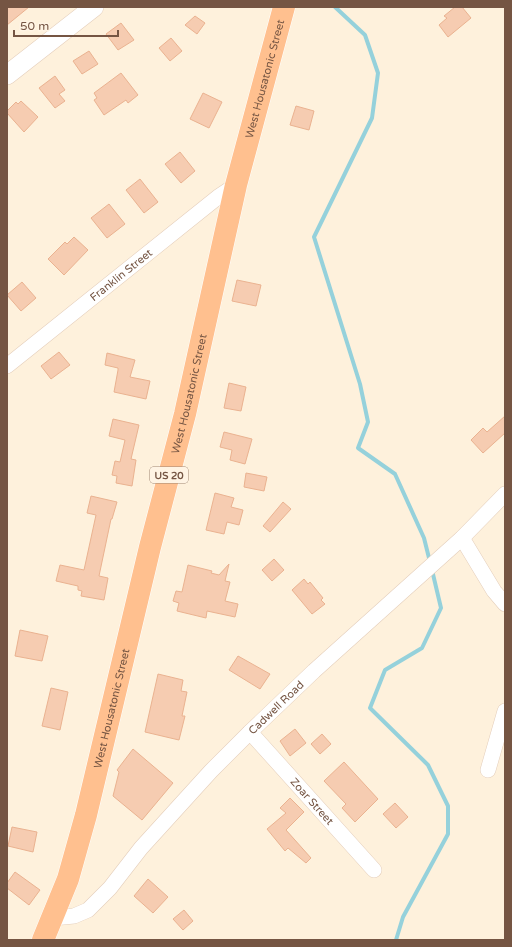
<svg xmlns="http://www.w3.org/2000/svg" width="512" height="947" viewBox="0 0 512 947" font-family="'Varela Round',sans-serif">
<rect width="100%" height="100%" fill="#fef1dc"/>
<g fill="none" stroke-linecap="round" stroke-linejoin="round">
<g stroke="#95d1db" stroke-width="4">
<path d="M335,7L365,35L378,73L372,118L314,237L360,384L368,422L358,448L395,474L424,538L430,562"/>
<path d="M396,940L403,917L448,834V806L428,765L370,708L385,670L422,648L441,608L432,570"/>
</g>
</g>
<g fill="#f6ccb1" stroke="#eab290">
<path d="M7,7H29L7,25Z"/>
<path d="M455,7H462L471,18L448,37L439,25L447,18L444,16Z"/>
<path d="M195,16L205,23L197,34L185,25Z"/>
<path d="M121,23L134,40L118,50L106,34Z"/>
<path d="M171,38L182,51L170,61L159,48Z"/>
<path d="M89,51L98,64L82,74L73,61Z"/>
<path d="M121,73L138,95L128,103L126,100L104,115L94,100L97,98L94,93Z"/>
<path d="M55,76L65,90L59,94L65,101L55,108L39,88Z"/>
<path d="M203,93L222,102L209,128L190,119Z"/>
<path d="M21,101L38,117L24,132L7,113V111L16,102L18,104Z"/>
<path d="M296,106L314,111L309,130L290,125Z"/>
<path d="M180,152L195,171L181,183L165,164Z"/>
<path d="M140,179L158,202L144,213L126,190Z"/>
<path d="M109,204L125,224L107,238L91,218Z"/>
<path d="M74,237L88,250L64,275L48,259L65,242L67,244Z"/>
<path d="M237,280L261,285L256,306L232,301Z"/>
<path d="M22,282L36,298L21,311L7,295Z"/>
<path d="M59,352L70,365L51,379L41,366Z"/>
<path d="M107,353L135,360L130,377L150,381L146,399L114,392L118,370V368L105,365Z"/>
<path d="M229,383L246,387L241,411L224,408Z"/>
<path d="M505,416V433L483,453L471,440L483,428L487,432Z"/>
<path d="M113,419L139,425L131,459L136,460L132,486L116,483L117,476L112,475L115,461L120,462L125,440L109,436Z"/>
<path d="M224,432L252,439L245,464L230,460L232,450L220,447Z"/>
<path d="M246,473L267,477L264,491L244,487Z"/>
<path d="M215,493L234,498L231,507L243,510L239,525L227,522L224,534L206,530Z"/>
<path d="M91,496L117,502L112,519H111L99,576L108,578L104,600L81,596L82,591L78,590V586L56,581L60,565L84,570L96,515L87,513Z"/>
<path d="M283,502L291,509L270,532L263,526Z"/>
<path d="M274,559L284,570L272,581L262,570Z"/>
<path d="M229,564L225,581L230,582L225,601L238,604L235,617L207,611L206,618L177,611L179,603L173,601L176,591L182,592L188,565L212,571L211,573L219,575Z"/>
<path d="M304,579L308,584L310,582L323,598L321,600L325,604L312,614L292,590Z"/>
<path d="M20,630L48,636L42,661L15,656Z"/>
<path d="M238,656L270,674L260,689L229,670Z"/>
<path d="M158,674L183,680L181,691L187,692L182,716H185L179,740L145,732Z"/>
<path d="M51,688L68,692L60,730L42,726Z"/>
<path d="M295,729L306,743L290,756L280,741Z"/>
<path d="M322,734L331,744L320,754L311,744Z"/>
<path d="M133,749L173,783L142,820L113,796L119,772L117,770Z"/>
<path d="M344,762L378,799L355,822L342,808L346,804L324,781Z"/>
<path d="M290,798L304,812L286,830L311,858L306,863L288,848L285,851L267,829L286,813L280,808Z"/>
<path d="M395,803L408,817L396,828L383,814Z"/>
<path d="M12,827L37,832L33,852L8,846Z"/>
<path d="M15,872L40,890L29,905L7,888V883Z"/>
<path d="M148,879L168,897L153,913L134,896Z"/>
<path d="M184,910L193,921L183,930L173,919Z"/>
</g>
<g fill="none" stroke-linecap="round" stroke-linejoin="round">
<defs>
<g id="minor">
<path id="s1" d="M7,366L218,197L236,185"/>
<path d="M462,538L494,591L505,604"/>
<path id="s2" d="M250,732L374,870"/>
<path d="M488,770L505,711"/>
<path id="s3" d="M53,918L74,916L88,910L110,888L141,848L211,771L250,732L314,671L462,538L505,494"/>
</g>
<path id="tertiary" d="M7,75L94,7"/>
<g id="trunk">
<path id="s4" d="M43,940L68,879L86,815L150,547L185,414L236,185L284,7"/>
</g>
</defs>
<use href="#minor" stroke="#e4cebb" stroke-width="16"/>
<use href="#tertiary" stroke="#e4cebb" stroke-width="20"/>
<use href="#trunk" stroke="#fff" stroke-width="23"/>
<use href="#minor" stroke="#fff" stroke-width="15"/>
<use href="#tertiary" stroke="#fff" stroke-width="19"/>
<use href="#trunk" stroke="#ffc08f" stroke-width="22"/>
</g>
<g text-anchor="middle" stroke-width="3.5" stroke-linejoin="round" paint-order="stroke">
<rect fill="#fff4e4" stroke="#9e8573" stroke-width="1" x="150" y="467" width="38" height="16" rx="3"/>
<g font-size="10" font-weight="bold" fill="#755543">
<text x="169" y="479">US 20</text>
</g>
<g font-size="11" fill="#755543" stroke="#fff4e4">
<text dy="4" stroke="none"><textPath href="#s4" startOffset="890">West Housatonic Street</textPath></text>
<text dy="4" stroke="none"><textPath href="#s1" startOffset="146">Franklin Street</textPath></text>
<text dy="4" stroke="none"><textPath href="#s4" startOffset="566">West Housatonic Street</textPath></text>
<text dy="4" stroke="none"><textPath href="#s3" startOffset="313">Cadwell Road</textPath></text>
<text dy="4" stroke="none"><textPath href="#s4" startOffset="242">West Housatonic Street</textPath></text>
<text dy="4" stroke="none"><textPath href="#s2" startOffset="93">Zoar Street</textPath></text>
</g>
</g>
<rect width="512" height="947" fill="none" stroke="#755543" stroke-width="16"/>
<path d="M14 30v6h104v-6" fill="none" stroke="#755543" stroke-width="2"/>
<text x="20" y="30" font-size="12" fill="#755543" stroke="#fff4e4" stroke-width="3" paint-order="stroke">50 m</text>
</svg>
